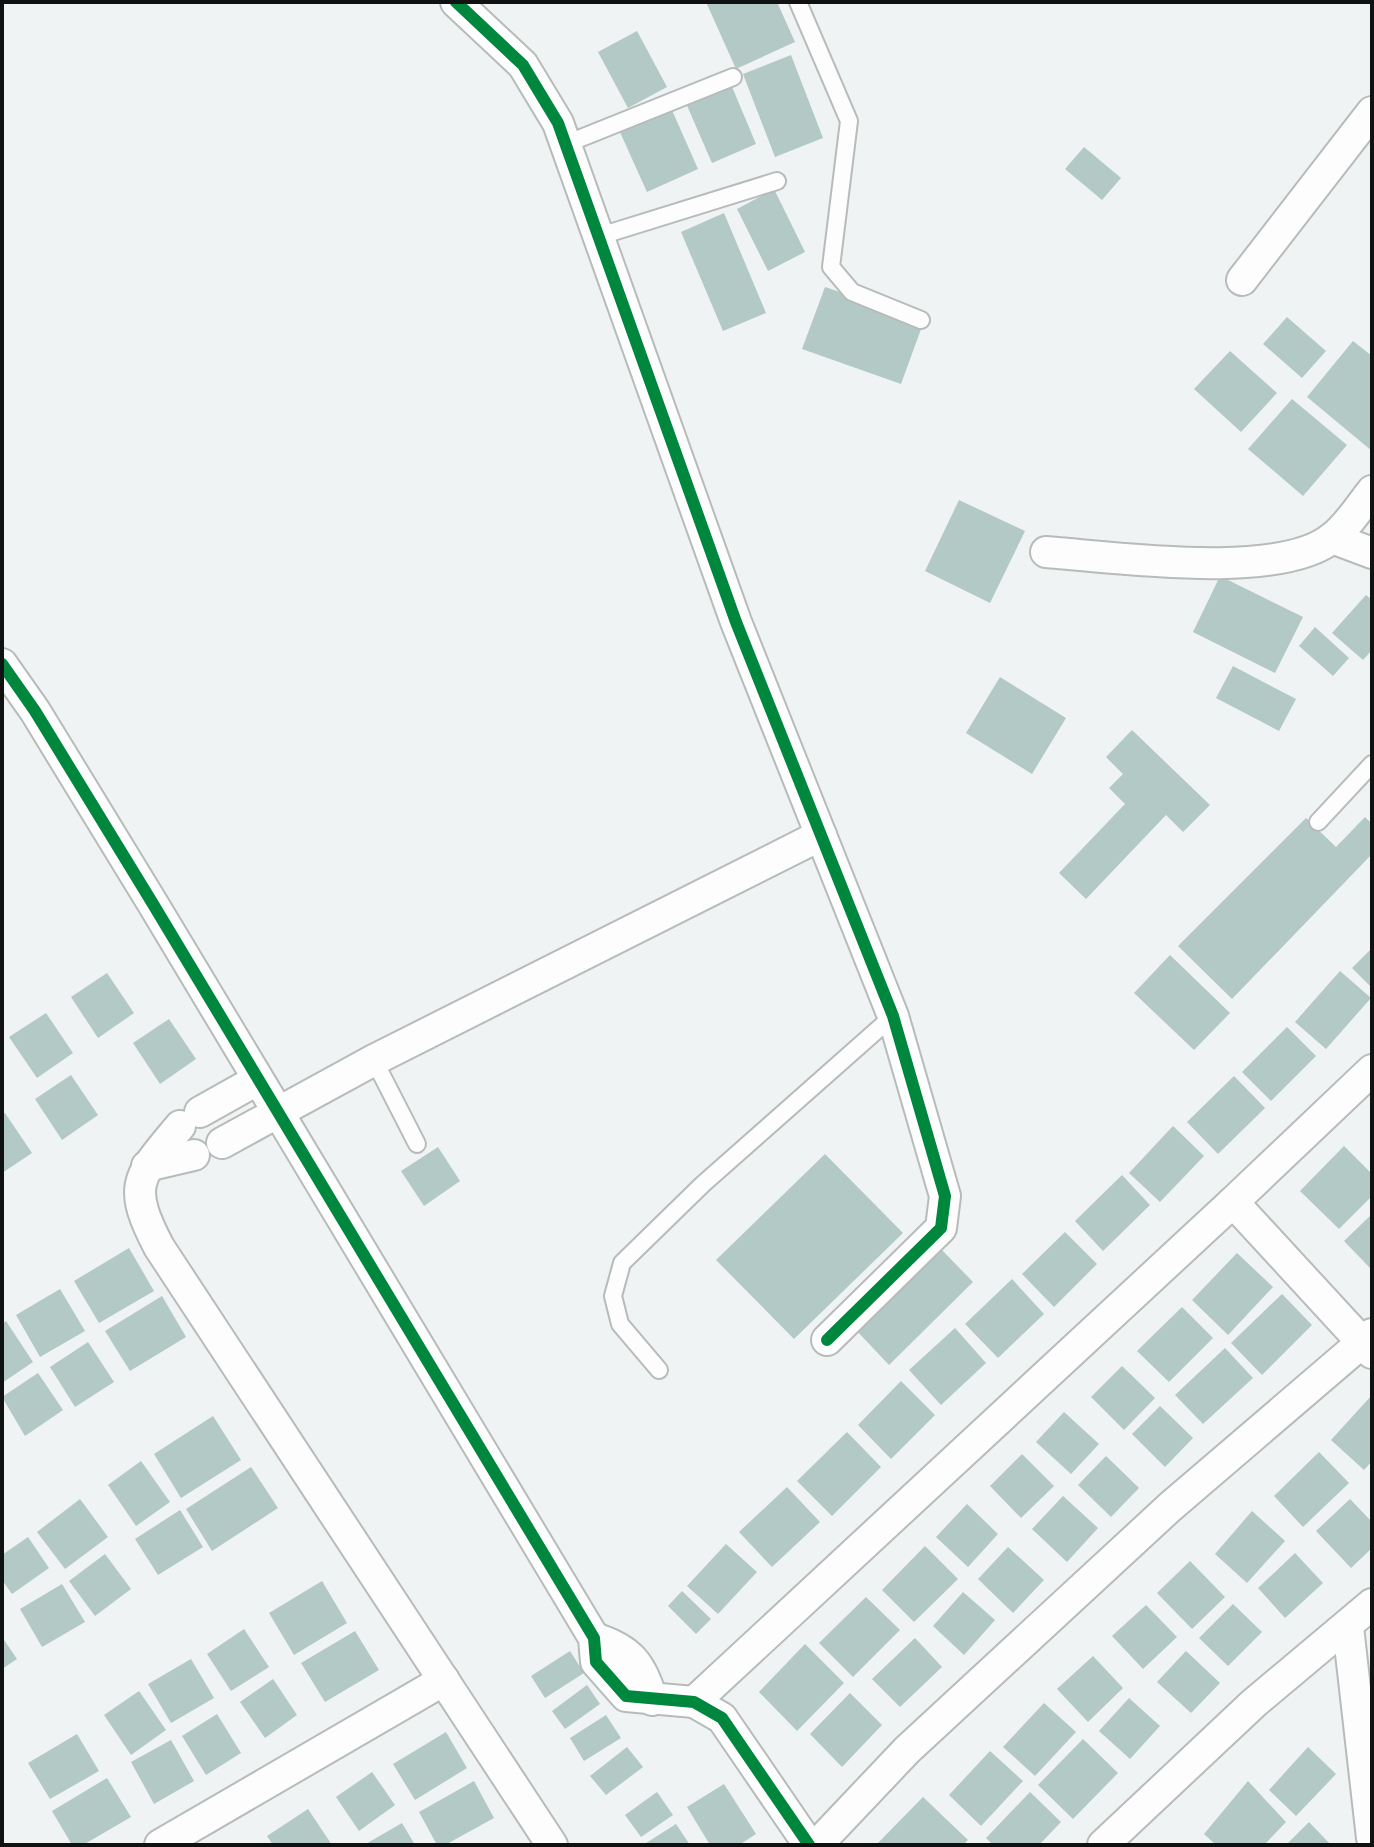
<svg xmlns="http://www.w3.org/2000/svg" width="1374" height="1847" viewBox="0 0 1374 1847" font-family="'Times New Roman',serif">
<rect width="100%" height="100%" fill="#eff3f3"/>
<g fill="#b2c9c6">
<path d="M706,2H777L795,42L736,69Z"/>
<path d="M637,31L667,87L628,108L598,52Z"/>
<path d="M791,55L823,138L775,157L743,74Z"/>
<path d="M730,82L756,144L712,163L685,101Z"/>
<path d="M671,108L698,169L647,192L619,130Z"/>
<path d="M1084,147L1121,178L1102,200L1065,169Z"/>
<path d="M774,189L805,252L768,271L737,209Z"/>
<path d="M724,213L766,313L723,331L681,232Z"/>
<path d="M825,287L924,321L901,384L802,349Z"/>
<path d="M1287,317L1326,351L1302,378L1263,344Z"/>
<path d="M1353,341L1372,356V451L1307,397Z"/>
<path d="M1230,351L1277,393L1241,432L1194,389Z"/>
<path d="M1292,399L1347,445L1303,496L1248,449Z"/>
<path d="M959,500L1025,531L990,603L925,571Z"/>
<path d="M1220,576L1303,617L1275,673L1193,632Z"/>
<path d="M1366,595L1372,600V650L1363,660L1332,633Z"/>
<path d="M1315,627L1349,658L1333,676L1299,646Z"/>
<path d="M1233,666L1296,699L1279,731L1216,698Z"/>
<path d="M1000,677L1066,718L1032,774L966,733Z"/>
<path d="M1132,730L1210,805L1183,832L1166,815L1086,899L1059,873L1125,804L1109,788L1123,774L1106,757Z"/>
<path d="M1365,817L1372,824V854L1232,999L1178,946L1306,818L1336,847Z"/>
<path d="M1372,948V988L1352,968Z"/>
<path d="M1170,955L1230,1013L1194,1050L1134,993Z"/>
<path d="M1340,971L1371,998L1326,1049L1295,1022Z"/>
<path d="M107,973L134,1013L98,1038L71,997Z"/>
<path d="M46,1013L73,1053L37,1078L9,1037Z"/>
<path d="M169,1019L196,1059L160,1084L133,1043Z"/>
<path d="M1287,1027L1316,1056L1271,1101L1242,1072Z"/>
<path d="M71,1075L98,1115L62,1140L35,1099Z"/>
<path d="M1234,1076L1265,1108L1218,1154L1187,1122Z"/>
<path d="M5,1113L32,1153L2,1173V1114Z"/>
<path d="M1173,1126L1204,1156L1160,1202L1129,1173Z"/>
<path d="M1344,1146L1372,1174V1196L1339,1229L1300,1191Z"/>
<path d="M438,1147L460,1181L424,1206L401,1171Z"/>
<path d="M825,1154L903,1233L794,1339L716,1260Z"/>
<path d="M1122,1175L1150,1205L1103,1251L1075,1221Z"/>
<path d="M1372,1214V1270L1344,1241Z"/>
<path d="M1065,1232L1097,1264L1054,1307L1022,1274Z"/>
<path d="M939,1247L973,1282L889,1365L855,1329Z"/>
<path d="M129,1248L154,1291L99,1323L74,1281Z"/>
<path d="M1237,1253L1273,1287L1228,1335L1192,1300Z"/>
<path d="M1012,1279L1044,1314L998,1358L965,1324Z"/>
<path d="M60,1289L85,1331L40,1357L16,1315Z"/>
<path d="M1282,1294L1312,1325L1262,1375L1231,1343Z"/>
<path d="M162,1296L186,1337L130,1371L105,1331Z"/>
<path d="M1182,1307L1213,1338L1169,1382L1137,1351Z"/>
<path d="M6,1321L33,1362L2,1383V1324Z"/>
<path d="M955,1328L986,1363L941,1405L909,1370Z"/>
<path d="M88,1342L114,1382L75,1407L50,1367Z"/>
<path d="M1225,1348L1253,1378L1203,1424L1175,1395Z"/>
<path d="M1122,1366L1155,1398L1124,1430L1091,1397Z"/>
<path d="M38,1373L63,1410L25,1436L2,1397Z"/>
<path d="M901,1381L935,1415L891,1459L858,1425Z"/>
<path d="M1372,1395V1461L1364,1470L1331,1440Z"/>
<path d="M1160,1406L1193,1438L1165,1467L1132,1434Z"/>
<path d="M1064,1412L1099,1444L1071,1474L1036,1442Z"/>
<path d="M213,1416L241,1460L181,1498L154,1454Z"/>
<path d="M847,1432L881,1467L832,1516L797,1481Z"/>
<path d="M1319,1452L1349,1483L1303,1527L1274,1496Z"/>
<path d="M1022,1454L1054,1486L1021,1518L990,1486Z"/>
<path d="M1106,1456L1139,1488L1111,1517L1078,1485Z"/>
<path d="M141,1461L170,1502L136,1526L108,1485Z"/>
<path d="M251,1467L278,1508L212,1551L186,1509Z"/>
<path d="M787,1487L820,1522L772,1567L739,1532Z"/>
<path d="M1063,1496L1098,1528L1067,1562L1032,1529Z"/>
<path d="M80,1499L108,1537L65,1569L37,1532Z"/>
<path d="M1350,1499L1372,1522V1548L1351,1568L1316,1531Z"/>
<path d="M967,1504L998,1534L968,1567L936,1537Z"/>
<path d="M180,1510L203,1547L158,1575L135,1539Z"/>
<path d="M1252,1511L1285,1541L1247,1583L1215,1554Z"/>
<path d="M28,1537L49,1568L12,1594L2,1580V1555Z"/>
<path d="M726,1544L757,1572L718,1614L687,1586Z"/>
<path d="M925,1546L958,1579L914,1622L882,1590Z"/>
<path d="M1008,1547L1044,1580L1013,1613L978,1579Z"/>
<path d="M1295,1553L1323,1583L1285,1618L1258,1588Z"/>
<path d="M105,1554L131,1589L95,1616L69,1581Z"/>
<path d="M1190,1561L1225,1597L1192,1629L1157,1593Z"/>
<path d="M322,1581L347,1623L294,1655L269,1613Z"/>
<path d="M62,1584L85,1622L42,1647L20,1609Z"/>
<path d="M682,1591L711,1619L696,1634L668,1606Z"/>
<path d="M963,1592L995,1620L964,1655L933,1626Z"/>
<path d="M866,1597L900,1630L853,1677L819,1643Z"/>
<path d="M1233,1604L1262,1632L1228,1666L1199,1638Z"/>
<path d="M1146,1605L1177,1637L1143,1669L1112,1636Z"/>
<path d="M244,1629L269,1667L231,1691L207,1654Z"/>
<path d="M355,1631L379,1670L325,1702L301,1663Z"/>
<path d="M2,1637L17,1659L2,1669Z"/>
<path d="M915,1638L942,1667L900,1707L872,1679Z"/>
<path d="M805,1644L844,1683L797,1731L759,1692Z"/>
<path d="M570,1651L584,1673L545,1698L531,1676Z"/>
<path d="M1186,1651L1220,1683L1191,1713L1157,1682Z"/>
<path d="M1093,1656L1123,1688L1088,1722L1057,1689Z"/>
<path d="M191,1659L214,1698L171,1723L148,1684Z"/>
<path d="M273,1679L297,1715L265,1738L240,1702Z"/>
<path d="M587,1685L600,1704L565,1729L552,1711Z"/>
<path d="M139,1691L166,1730L131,1755L104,1715Z"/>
<path d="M850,1693L882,1725L842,1767L810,1734Z"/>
<path d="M1129,1698L1160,1726L1130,1759L1099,1731Z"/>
<path d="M1044,1703L1076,1732L1035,1776L1003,1747Z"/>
<path d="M217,1714L241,1753L206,1775L182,1736Z"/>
<path d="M606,1715L621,1738L584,1761L570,1738Z"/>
<path d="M446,1732L467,1768L415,1800L393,1764Z"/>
<path d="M77,1734L99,1771L50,1799L28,1763Z"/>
<path d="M1083,1739L1118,1773L1073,1819L1038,1785Z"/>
<path d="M171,1740L194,1781L154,1804L131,1762Z"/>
<path d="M627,1747L643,1767L606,1795L590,1776Z"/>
<path d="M1308,1747L1336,1774L1296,1816L1269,1790Z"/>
<path d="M990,1751L1023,1781L981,1826L949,1795Z"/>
<path d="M372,1772L395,1805L359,1831L336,1797Z"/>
<path d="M107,1778L131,1817L83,1845H72L52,1811Z"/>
<path d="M474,1781L494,1818L445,1845H437L419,1812Z"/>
<path d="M1248,1781L1286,1822L1264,1845H1216L1204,1834Z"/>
<path d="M724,1784L756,1834L739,1845H710L687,1807Z"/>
<path d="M657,1792L673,1815L641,1837L625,1815Z"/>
<path d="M1030,1792L1061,1822L1039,1845H993L986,1838Z"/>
<path d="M923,1797L968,1840L963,1845H876Z"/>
<path d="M308,1809L332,1845H273L267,1836Z"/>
<path d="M1309,1822L1331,1845H1286Z"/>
<path d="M402,1823L415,1845H364Z"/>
<path d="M676,1824L690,1845H643Z"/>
</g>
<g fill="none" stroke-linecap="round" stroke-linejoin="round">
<defs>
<g id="service">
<path d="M798,2L849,121L831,267L852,292L921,320"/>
<path d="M566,144L733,77"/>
<path d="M600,236L777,181"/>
<path d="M1318,822L1372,764"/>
<path d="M374,1060L417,1144"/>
<path d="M659,1370L620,1324L613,1296L622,1263L703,1184L893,1016"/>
</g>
<g id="minor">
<path d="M456,2L523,65L558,123L736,622L893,1016L945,1196L941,1228L827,1340"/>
<path d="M1242,280L1372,112"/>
<path d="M1332,538L1372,553"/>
<path d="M1046,552C1113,557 1279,581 1332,538C1348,526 1360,506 1372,491"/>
<path d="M2,664L35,711L153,904L594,1638L596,1662L626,1696L694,1702L722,1718L809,1845"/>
<path d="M200,1112L257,1080"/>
<path d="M180,1126C138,1177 126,1184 159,1247L552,1845"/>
<path d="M222,1143L374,1060L821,835"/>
<path d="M147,1166L194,1155"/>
<path d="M1233,1202L1372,1070"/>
<path d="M1348,1627L1372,1838"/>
<path d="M594,1638C630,1649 642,1664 652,1700"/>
<path d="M694,1702L1233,1202L1372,1353"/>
<path d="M160,1845L444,1680"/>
<path d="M817,1845L907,1750L1170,1507L1372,1334"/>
<path d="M1103,1845L1254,1703L1372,1604"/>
</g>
</defs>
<use href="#service" stroke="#b7bbba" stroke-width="20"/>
<use href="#minor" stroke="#b7bbba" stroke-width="34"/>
<use href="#service" stroke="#fdfdfd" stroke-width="16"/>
<use href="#minor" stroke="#fdfdfd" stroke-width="30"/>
<defs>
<g id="cycleway">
<path d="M456,2L523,65L558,123L736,622L893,1016L945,1196L941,1228L827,1340"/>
<path d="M2,664L35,711L153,904L594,1638L596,1662L626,1696L694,1702L722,1718L809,1845"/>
</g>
</defs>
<use href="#cycleway" stroke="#fff" stroke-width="17"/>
<use href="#cycleway" stroke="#00873e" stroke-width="12"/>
</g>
<rect width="1374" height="1847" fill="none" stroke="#101212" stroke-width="8"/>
</svg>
